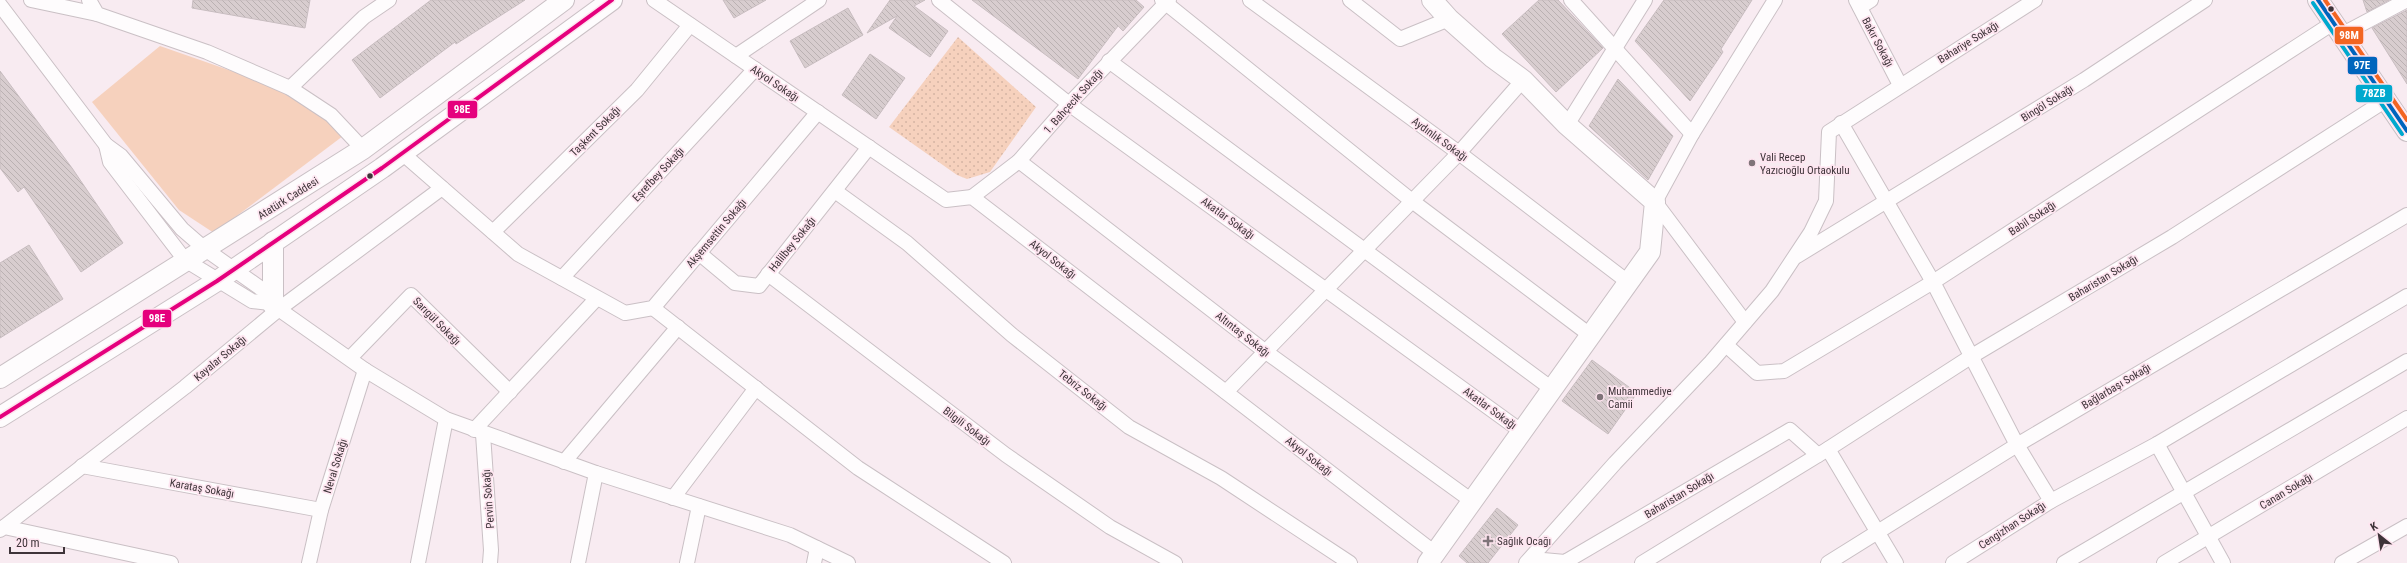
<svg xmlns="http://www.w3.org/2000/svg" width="2407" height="563" viewBox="0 0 2407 563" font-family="'Roboto Condensed',sans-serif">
<defs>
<pattern id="park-dots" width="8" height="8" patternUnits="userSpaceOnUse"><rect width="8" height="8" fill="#f6d1bd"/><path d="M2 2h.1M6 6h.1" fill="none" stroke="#d4b4a3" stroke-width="1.8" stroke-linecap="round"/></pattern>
<pattern id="building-back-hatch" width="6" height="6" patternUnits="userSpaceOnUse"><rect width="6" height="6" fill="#d8cdcf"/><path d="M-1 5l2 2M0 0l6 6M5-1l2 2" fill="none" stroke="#bab1b2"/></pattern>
</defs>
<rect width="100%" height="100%" fill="#f8ebf1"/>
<path fill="#f6d1bd" d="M160,46L306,97L343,136L214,233L179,210L92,102Z"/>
<path fill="url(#park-dots)" d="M958,37L1036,107L990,172L967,179L957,175L889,127Z"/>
<g fill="url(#building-back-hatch)" stroke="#c8bdc0">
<path d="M193,0H310L305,28L192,8Z"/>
<path d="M431,0H525L456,44L455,42L380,98L352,60Z"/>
<path d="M723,0H766L734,18Z"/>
<path d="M890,0H925L914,6L948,31L930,57L889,28L897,16L867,33Z"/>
<path d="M972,0H1136L1144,7L1123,31L1118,26L1078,79Z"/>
<path d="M1539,0H1558L1603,48L1556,92L1502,34Z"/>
<path d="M1664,0H1752L1721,49L1723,52L1690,101L1635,41Z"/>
<path d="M2363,0H2389L2367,12Z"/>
<path d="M848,8L863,35L805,68L790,41Z"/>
<path d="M2407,10V84L2372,28Z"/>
<path d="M870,54L905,78L876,119L842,95Z"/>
<path d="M0,71L72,168L123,243L81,272L24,187L18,192L0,168Z"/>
<path d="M1618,79L1673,136L1648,180L1589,126Z"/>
<path d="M29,245L63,299L0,338V263Z"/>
<path d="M1592,360L1637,393L1608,434L1562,401Z"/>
<path d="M1497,508L1518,525L1488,563H1467L1459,556Z"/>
</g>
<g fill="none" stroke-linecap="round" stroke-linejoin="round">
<defs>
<g id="street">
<path d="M31,0L97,14"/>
<path d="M89,0L97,14L207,52L290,88L331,115L363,149"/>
<path d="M654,0L946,200L972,197L1435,553"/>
<path d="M939,0L1069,104L1521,431"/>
<path d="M1162,0L1412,201L1590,335"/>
<path d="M1250,0L1459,153L1628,282"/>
<path d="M1350,0L1400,39L1449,19"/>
<path d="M1571,0L1692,134"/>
<path d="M1856,0L1900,85"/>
<path d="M0,5L106,145L121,156L182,229L205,249L263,290L270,303L365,370L446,419L596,473L790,535L848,563"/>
<path d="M1860,7L1871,0"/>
<path d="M2341,35L2407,0"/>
<path d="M736,56L819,0"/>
<path d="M1109,61L1552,389"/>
<path d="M290,88L364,17L389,0"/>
<path d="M1841,123L1933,282L2017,445L2051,501"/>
<path d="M1567,125L1645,0"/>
<path d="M106,145L110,162L185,260L252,301L270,303"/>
<path d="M402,153L518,254L625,313L653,308L818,112"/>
<path d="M1019,161L1266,352L1472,501"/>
<path d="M835,191L907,243L1012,335L1129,427L1221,478L1350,563"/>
<path d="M972,197L1019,161L1069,104L1169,0"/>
<path d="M493,232L637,90L690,25"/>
<path d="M699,253L735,283L759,286L869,147"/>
<path d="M1797,256L2084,80L2205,0"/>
<path d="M768,274L1006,455L1110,527L1175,563"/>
<path d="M562,278L755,69"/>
<path d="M653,308L858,468L1004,563"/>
<path d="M1745,322L1655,202L1692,134L1775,0"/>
<path d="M1726,345L1757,373L1784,371L1933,282L2333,23"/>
<path d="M350,358L411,295L510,392"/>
<path d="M1226,392L1459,153L1523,80"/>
<path d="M474,430L597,298"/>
<path d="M483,434L491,550L490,563"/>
<path d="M2157,444L2223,563"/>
<path d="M1828,449L1896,563"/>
<path d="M564,462L678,327"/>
<path d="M82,466L321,510"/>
<path d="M673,498L756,388"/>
<path d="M4,527L171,563"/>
<path d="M0,530L185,387L279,309L442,188"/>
<path d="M1532,559L1565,562L1790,430L1818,455"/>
<path d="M309,563L321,510L365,370"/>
<path d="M418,563L446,419"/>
<path d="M578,563L596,473"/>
<path d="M687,563L699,506"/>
<path d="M814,563L817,548"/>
<path d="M1526,563L1615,463L1711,362L1772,291L1811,232L1826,201L1829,132L2035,0"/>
<path d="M1642,563L1828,449L1972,356L2172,237L2386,100"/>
<path d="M1828,563L2017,445L2407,215"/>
<path d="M1953,563L2051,501L2157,444L2407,296"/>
<path d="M2064,563L2407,361"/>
<path d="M2164,563L2407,418"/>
<path d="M2342,563L2407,526"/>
</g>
<g id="secondary">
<path d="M2318,0L2407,131"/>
<path d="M273,305V242"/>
<path d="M0,378L363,149L564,0"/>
<path d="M0,417L217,281L382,168L612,0"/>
<path d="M1428,563L1650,252L1655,202L1567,125L1523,80L1493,58L1449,19L1432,0"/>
</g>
</defs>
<use href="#street" stroke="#cac0c5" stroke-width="16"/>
<use href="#secondary" stroke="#cac0c5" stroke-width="22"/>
<use href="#street" stroke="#fefcfd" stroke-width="14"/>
<use href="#secondary" stroke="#fefcfd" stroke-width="20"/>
<defs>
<path id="bus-1" d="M0,417L217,281L382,168L612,0"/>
<path id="bus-2" d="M2318,0L2407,131"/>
<path id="bus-3" d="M2313,3L2402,134"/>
<path id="bus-4" d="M2325,0L2407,120"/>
</defs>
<use href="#bus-1" stroke="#fee5f0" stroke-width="7"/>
<use href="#bus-2" stroke="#fee5f0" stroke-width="7"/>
<use href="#bus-3" stroke="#fee5f0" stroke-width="7"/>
<use href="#bus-4" stroke="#fee5f0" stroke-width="7"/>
<use href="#bus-1" stroke="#e5007d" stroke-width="4"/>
<use href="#bus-2" stroke="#0065bd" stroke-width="4"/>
<use href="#bus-3" stroke="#00a9ce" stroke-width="4"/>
<use href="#bus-4" stroke="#f26522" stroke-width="4"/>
</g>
<g fill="#3e3439" stroke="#fee5f0" stroke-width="1.5">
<circle cx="2331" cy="9" r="3.5"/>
<circle cx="370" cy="176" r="3.5"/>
</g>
<g fill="#7f7479" stroke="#fee5f0" stroke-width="1.5">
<circle cx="1752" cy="163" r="4"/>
<circle cx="1600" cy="397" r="4"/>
<path d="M1486 535h4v4h4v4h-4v4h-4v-4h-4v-4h4z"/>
</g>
<g text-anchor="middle" stroke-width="3.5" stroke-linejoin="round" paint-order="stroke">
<g font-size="11" fill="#3e3439" stroke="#fee5f0">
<text transform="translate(1878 42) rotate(62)" y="4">Bakır Sokağı</text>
<text transform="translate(1968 42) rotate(-32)" y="4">Bahariye Sokağı</text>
<text transform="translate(775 83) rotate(34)" y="4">Akyol Sokağı</text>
<text transform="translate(1073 101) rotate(-48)" y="4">1. Bahçecik Sokağı</text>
<text transform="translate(2047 103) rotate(-32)" y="4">Bingöl Sokağı</text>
<text transform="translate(595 131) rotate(-45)" y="4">Taşkent Sokağı</text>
<text transform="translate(1440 139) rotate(36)" y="4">Aydınlık Sokağı</text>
<text transform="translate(658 174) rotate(-47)" y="4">Eşrefbey Sokağı</text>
<text transform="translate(288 198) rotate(-32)" y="4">Atatürk Caddesi</text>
<text transform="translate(1228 218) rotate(36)" y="4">Akatlar Sokağı</text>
<text transform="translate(2032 218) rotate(-33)" y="4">Babil Sokağı</text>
<text transform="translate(716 233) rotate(-50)" y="4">Akşemsettin Sokağı</text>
<text transform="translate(792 244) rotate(-51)" y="4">Halilbey Sokağı</text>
<text transform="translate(1053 259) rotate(38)" y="4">Akyol Sokağı</text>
<text transform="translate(2103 278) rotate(-31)" y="4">Baharistan Sokağı</text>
<text transform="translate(437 321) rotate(45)" y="4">Sarıgül Sokağı</text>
<text transform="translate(1243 334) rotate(38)" y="4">Altıntaş Sokağı</text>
<text transform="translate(220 358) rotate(-40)" y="4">Kayalar Sokağı</text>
<text transform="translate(2116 386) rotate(-31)" y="4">Bağlarbaşı Sokağı</text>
<text transform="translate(1083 390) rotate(38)" y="4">Tebriz Sokağı</text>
<text transform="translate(1490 408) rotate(36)" y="4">Akatlar Sokağı</text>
<text transform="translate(967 426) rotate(37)" y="4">Bilgili Sokağı</text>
<text transform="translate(1309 456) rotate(38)" y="4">Akyol Sokağı</text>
<text transform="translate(335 466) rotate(-73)" y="4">Neval Sokağı</text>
<text transform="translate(202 488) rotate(10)" y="4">Karataş Sokağı</text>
<text transform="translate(2286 491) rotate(-31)" y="4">Canan Sokağı</text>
<text transform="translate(1679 495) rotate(-31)" y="4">Baharistan Sokağı</text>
<text transform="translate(488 499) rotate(-94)" y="4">Pervin Sokağı</text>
<text transform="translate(2012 525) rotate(-33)" y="4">Cengizhan Sokağı</text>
</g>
<g font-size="11" fill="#3e3439" stroke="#fee5f0" text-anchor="start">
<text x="1760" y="161">Vali Recep<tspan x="1760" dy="13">Yazıcıoğlu Ortaokulu</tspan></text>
<text x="1608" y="395">Muhammediye<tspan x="1608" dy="13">Camii</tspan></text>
<text x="1497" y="545">Sağlık Ocağı</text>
</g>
</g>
<g stroke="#fee5f0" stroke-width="1.5">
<rect x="2334" y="26" width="30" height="19" rx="4" fill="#f26522"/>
<rect x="2347" y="56" width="31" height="19" rx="4" fill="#0065bd"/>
<rect x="2355" y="84" width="38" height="19" rx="4" fill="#00a9ce"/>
<rect x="447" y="100" width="31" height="19" rx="4" fill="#e5007d"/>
<rect x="142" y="309" width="30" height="19" rx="4" fill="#e5007d"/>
</g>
<g font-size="11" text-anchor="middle" font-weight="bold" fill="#fff">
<text x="2349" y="39">98M</text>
<text x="2362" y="69">97E</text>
<text x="2374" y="97">78ZB</text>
<text x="462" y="113">98E</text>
<text x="157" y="322">98E</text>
</g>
<g transform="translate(2379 535) rotate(330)" stroke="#fee5f0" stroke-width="3" paint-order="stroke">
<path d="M0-3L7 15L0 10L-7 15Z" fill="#3e3439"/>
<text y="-6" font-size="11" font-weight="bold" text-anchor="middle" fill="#3e3439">K</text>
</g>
<path d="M10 547v6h54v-6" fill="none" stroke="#3e3439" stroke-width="2"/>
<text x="16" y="547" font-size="12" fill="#3e3439" stroke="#fee5f0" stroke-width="3" paint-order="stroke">20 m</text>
</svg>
